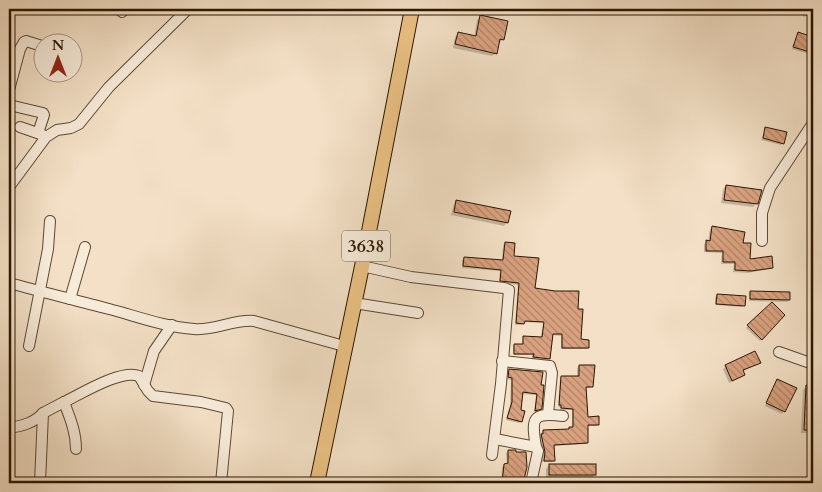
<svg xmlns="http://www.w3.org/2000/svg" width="822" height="492" viewBox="0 0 822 492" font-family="Cardo,serif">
<defs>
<pattern id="building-back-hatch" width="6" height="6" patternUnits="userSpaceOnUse" patternTransform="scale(1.25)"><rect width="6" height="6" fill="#d9a17f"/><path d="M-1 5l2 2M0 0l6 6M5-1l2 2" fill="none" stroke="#b08266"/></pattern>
</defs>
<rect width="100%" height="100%" fill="#f3e0c6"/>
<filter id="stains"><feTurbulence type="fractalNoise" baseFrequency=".004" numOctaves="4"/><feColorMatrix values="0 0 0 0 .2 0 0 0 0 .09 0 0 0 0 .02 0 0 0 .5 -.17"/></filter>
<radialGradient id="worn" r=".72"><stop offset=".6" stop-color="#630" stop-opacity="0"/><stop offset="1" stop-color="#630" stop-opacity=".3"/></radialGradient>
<g fill="#0003">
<path d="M799,9H813V12L804,17Z"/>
<path d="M481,16L503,39L500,42H498L496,53L492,56L453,48L455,37L458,34L474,37L477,20Z"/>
<path d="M798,34L813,42V55L792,49Z"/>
<path d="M766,128L783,143L781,145L761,140Z"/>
<path d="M726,186L756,204L753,207L721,203L723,189Z"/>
<path d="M457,201L507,222L504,226L451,215L454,204Z"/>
<path d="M713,227L742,244L749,260L772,267L770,269L748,273L733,272L734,264H721L722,253L704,252V244L708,242L710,229Z"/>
<path d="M505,243L534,290L577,310L579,340L588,347L586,349H561V336L552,335L549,359L547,360L532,359V355H513V347L514,345H522V339L524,337L541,338L543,323L523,322L521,325H515L518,285L499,282L500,271L462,268V260L464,258L502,262L503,245Z"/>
<path d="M751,292L789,300L787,302L749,301V294Z"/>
<path d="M717,296L744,305L742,307L715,305V297Z"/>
<path d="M783,315L760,341L746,328L755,318Z"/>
<path d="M759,362L742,372L744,375L740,378L729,383L723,369L726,366Z"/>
<path d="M579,366L592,386L590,388H585L587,418L598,424L596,426H587V443L585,444L553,446L554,460L552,462H542L540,437L541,433L543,431L568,430L572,428V410H560V407H558L560,379L562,378H577V368Z"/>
<path d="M510,370L540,386V408L538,410L534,412L536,395L522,394L520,411L521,421L519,423L506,420L510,405L511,380L507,379L508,372Z"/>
<path d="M776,382L795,389L782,414L765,406Z"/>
<path d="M807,386L813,387V430L810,433H801L803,390Z"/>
<path d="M508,451L526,467L522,483H501L502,467L507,465L506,453Z"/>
<path d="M549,465L595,475L592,478H546V469Z"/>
<path d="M544,480H552V483H542Z"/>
</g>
<g fill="url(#building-back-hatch)" stroke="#2c1601">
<path d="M480,15L508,21L504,40L500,39L497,54L455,44L458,32L476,36Z"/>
<path d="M798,32L810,36L809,39L813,41V53L793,47Z"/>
<path d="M765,127L787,132L784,144L763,138Z"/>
<path d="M726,185L762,190L758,204L724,200Z"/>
<path d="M456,200L511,211L508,223L454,212Z"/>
<path d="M712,226L745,232L743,243H751L750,259L772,256L773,268L751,271L735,270V262H723V251H706V240L710,241Z"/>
<path d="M505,242L515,243L514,256L539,258L535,288L555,291H579L578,309H583L581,339L589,340V348H562V334H553L550,359L533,357L534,354H514V344H523V336L542,337L544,322L525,321L524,324L516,323L519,283L500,281L501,270L463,266L464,257L503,260Z"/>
<path d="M750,291L790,292V300L750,299Z"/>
<path d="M717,294L746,296L745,306L716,304Z"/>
<path d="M772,302L785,315L762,340L747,325Z"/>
<path d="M755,351L761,363L743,370L745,375L732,381L725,365Z"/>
<path d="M579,365H595L593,387H586L588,417L599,416V425H588V443L554,445L555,461H544L545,452L541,434H543V430L569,429V427H573V409L561,408V405H559L561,376H579Z"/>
<path d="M509,369L543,372L541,385H544L542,409L535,411L537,394L523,392L521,410L525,411L522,422L507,418L512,402V378L508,377Z"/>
<path d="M777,379L797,388L785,412L766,403Z"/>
<path d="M806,385L813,386V430H804Z"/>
<path d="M508,450H516V452H526L527,467L523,483H502L504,464L508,463Z"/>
<rect x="549" y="464" width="47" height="11"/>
</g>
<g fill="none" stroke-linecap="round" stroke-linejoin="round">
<defs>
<g id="minor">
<path d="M122,12L123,9"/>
<path d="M9,90L20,49L24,42L26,41L42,46"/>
<path d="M9,105L43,113L44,115L38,133"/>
<path d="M20,127L43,135"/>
<path d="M9,187L46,137L57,130L71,128L79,124L109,87L188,9"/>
<path d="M762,241V213L770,188L813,123"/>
<path d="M362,266L411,277L504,288L509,290L501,384L492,455"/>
<path d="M9,283C42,292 75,300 109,309C136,316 165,327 194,329C214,331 234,319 254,321L344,346"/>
<path d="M70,299L85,247"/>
<path d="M354,303L418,313"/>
<path d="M29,346L48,249L50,221"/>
<path d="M779,352L813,364"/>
<path d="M502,361L550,366L552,373L548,414"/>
<path d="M144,385L154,351L172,325"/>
<path d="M64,402C81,394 121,369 139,376L148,391L153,396L201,402L226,408L228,411L221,483"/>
<path d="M43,413L64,402C70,418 76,432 76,449"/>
<path d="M9,428C22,426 34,423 43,413L40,483"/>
<path d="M495,439L536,447L538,451L531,483"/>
<path d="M536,447C531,418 532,412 563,416"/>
</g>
<path id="major" d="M317,483L366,247L412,9"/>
</defs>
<use href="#minor" stroke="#5e4832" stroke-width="12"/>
<use href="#major" stroke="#2c1601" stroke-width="16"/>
<use href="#minor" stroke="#f7ebda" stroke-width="10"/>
<use href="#major" stroke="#eac083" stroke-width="14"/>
</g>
<g text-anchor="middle" stroke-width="4.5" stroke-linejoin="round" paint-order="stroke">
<rect fill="#f7ebda" stroke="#695642" stroke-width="1" x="342" y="230.5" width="48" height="31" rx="4"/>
<g font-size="18" font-weight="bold" fill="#2c1601">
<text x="366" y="252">3638</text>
</g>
</g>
<rect width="822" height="492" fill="none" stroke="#f3e0c6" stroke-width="30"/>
<rect x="10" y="10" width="802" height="472" fill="none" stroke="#2c1601" stroke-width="2.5"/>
<rect x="15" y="15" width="792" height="462" fill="none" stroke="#2c1601"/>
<g transform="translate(58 58)"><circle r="24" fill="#f7ebda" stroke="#a69683"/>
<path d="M0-4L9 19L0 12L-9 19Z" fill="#8f2418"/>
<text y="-8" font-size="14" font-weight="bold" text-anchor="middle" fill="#2c1601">N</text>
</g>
<rect width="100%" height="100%" filter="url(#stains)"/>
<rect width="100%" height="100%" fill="url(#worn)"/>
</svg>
